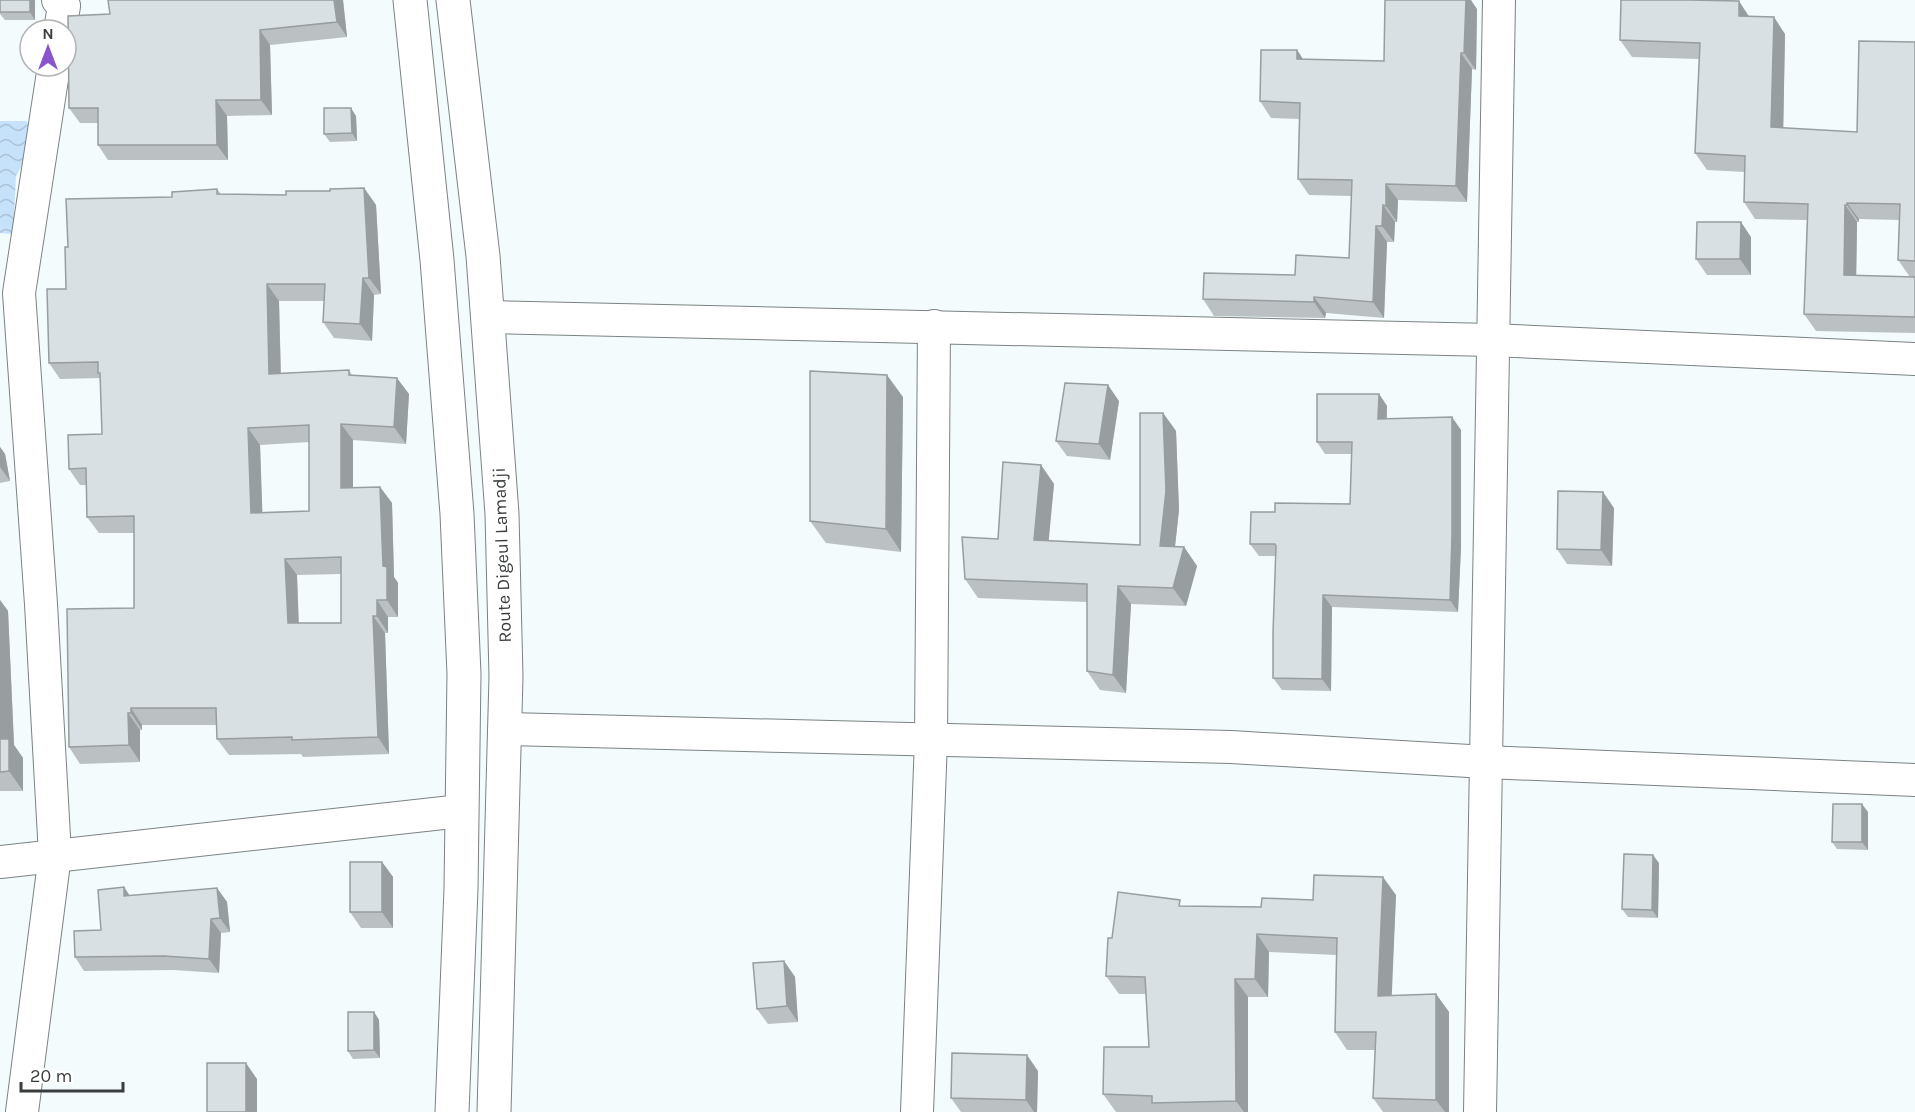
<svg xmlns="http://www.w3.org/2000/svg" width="1915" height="1112" viewBox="0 0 1915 1112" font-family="Karla,sans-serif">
<defs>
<pattern id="water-waves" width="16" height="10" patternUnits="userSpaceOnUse" patternTransform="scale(1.5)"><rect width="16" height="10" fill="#c6e1fa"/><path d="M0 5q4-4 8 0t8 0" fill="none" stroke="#abc2d7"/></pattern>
</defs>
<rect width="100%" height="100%" fill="#f3fbfc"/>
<path fill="url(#water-waves)" d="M0,121H27L33,146L16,176L13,234L0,233Z"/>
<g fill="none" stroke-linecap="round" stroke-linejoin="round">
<defs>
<g id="street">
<path d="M58,0L64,6L60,30"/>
<path d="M488,317L1492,340L1915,359"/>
<path d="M505,729L1231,747L1486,762L1915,780"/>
<path d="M0,862L461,811"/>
<path d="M22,1112L55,855L41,604L19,293L54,66"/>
<path d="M917,1112L931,740L934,326"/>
<path d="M1480,1112L1499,0"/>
</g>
<g id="secondary">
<path d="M410,0L437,260L457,514L464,674L461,889L452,1112"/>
<path d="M453,0L483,256L502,514L506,677L494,1112"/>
</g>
</defs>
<use href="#street" stroke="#7b8283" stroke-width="34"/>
<use href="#secondary" stroke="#7b8283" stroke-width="35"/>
<use href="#street" stroke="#fff" stroke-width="32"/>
<use href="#secondary" stroke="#fff" stroke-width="33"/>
</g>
<g fill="#bbc1c3" fill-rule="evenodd">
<path d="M0,0H35V20H5L0,14Z"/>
<path d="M108,0H343L347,37L270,45L272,115L227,116L228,160H108L98,145V123H80L69,108L110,14Z"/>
<path d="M1477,9L1476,70L1472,69L1467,202L1398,200L1397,222H1395L1394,242H1387L1384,318L1326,313L1325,318L1214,316L1203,299L1295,275L1349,258L1352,196L1309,195L1298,179L1299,119L1271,118L1260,101L1297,50L1303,59L1384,61Z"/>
<path d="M1749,17L1785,34L1783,128L1857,132L1915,42V333L1816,331L1804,314L1807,220L1755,219L1744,202L1745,172L1707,170L1695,153L1699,59L1632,57L1620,40ZM1859,219L1899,220L1898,260L1910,277L1856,276L1857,222H1859Z"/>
<path d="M356,116L357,141L330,142L324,134Z"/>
<path d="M364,188L376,205L381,294L374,295L372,341L334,338L323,322L324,301H279L281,373L349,370L352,375L409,394L406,444L353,440V488L380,487L392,503L394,577L398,583V617H388V633H385L389,754L303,757L301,754L229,755L217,739V725H142V730H140V762L80,764L69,747L134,608V533H99L87,517L86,485H80L69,469L102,434L101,378L60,379L49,363L66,289L68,247L172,197L217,189L221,194L286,195ZM309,442V511L262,512L260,445ZM341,574V623H299L297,575Z"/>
<path d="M1751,237V275H1707L1696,259Z"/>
<path d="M1379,394L1387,406V419L1461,430V547L1458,612L1332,607L1331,691L1282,690L1273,678L1276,556H1259L1250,544L1275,512L1350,504L1352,454H1325L1317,442Z"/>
<path d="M903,397L901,552L826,543L810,521Z"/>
<path d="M1119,401L1110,460L1067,456L1056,441Z"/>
<path d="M1163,413L1176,431L1179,510L1175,547H1184L1197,566L1186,606L1131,604L1126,693L1100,690L1087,671V602L978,598L965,579L998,539L1041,465L1054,484L1048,541L1140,545Z"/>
<path d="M0,447L5,454L10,481L0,483Z"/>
<path d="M1614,508L1612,566L1567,564L1557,549Z"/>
<path d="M0,600L8,611L14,745L23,758V791H0Z"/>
<path d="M1868,812V850L1837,849L1832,842Z"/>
<path d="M382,862L393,877V928H361L350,912Z"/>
<path d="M1659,863L1658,918L1628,917L1622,909Z"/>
<path d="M124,887L130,896L217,888L227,902L230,932L221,933L219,973L173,970L84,971L75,957L101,930Z"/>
<path d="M1396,895L1391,996L1436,994L1449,1012V1112H1383L1373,1098L1375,1050H1347L1335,1032L1336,955L1269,952L1268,997H1248V1112H1116L1103,1094L1149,1047L1146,994H1119L1106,976L1184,906L1261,907L1313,900Z"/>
<path d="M784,961L795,977L798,1022L768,1024L757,1009Z"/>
<path d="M374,1012L379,1020L380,1058L353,1059L348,1051Z"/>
<path d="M1038,1071L1037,1112H961L951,1098Z"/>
</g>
<g fill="#989d9f">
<path d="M30,0H35V20L30,12Z"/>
<path d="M334,0H343L347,37L337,22Z"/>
<path d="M1466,0H1471L1477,9L1476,70L1464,53Z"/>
<path d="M1739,1L1750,18L1739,16Z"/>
<path d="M1774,17L1785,34L1783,144L1771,127Z"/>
<path d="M260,30L270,45L272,115L261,100Z"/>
<path d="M1297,50L1308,67L1297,59Z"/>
<path d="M1461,53L1472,69L1467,202L1456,186Z"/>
<path d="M216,100L227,116L228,160L217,145Z"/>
<path d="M351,108L356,116L357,141L352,133Z"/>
<path d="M1386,184L1398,200L1397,222L1386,206Z"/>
<path d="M364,188L376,205L381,294L369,278Z"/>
<path d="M1847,203L1859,219V222L1847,205Z"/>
<path d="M1383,205L1395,222L1394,242L1382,226Z"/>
<path d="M1845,205L1857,222L1856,292L1844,275Z"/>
<path d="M1741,222L1751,237V275L1740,259Z"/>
<path d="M1376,226L1387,242L1384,318L1373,302Z"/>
<path d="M363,278L374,295L372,341L360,324Z"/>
<path d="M267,284L279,301L281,390L269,374Z"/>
<path d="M1314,297L1326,313L1325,318L1314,302Z"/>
<path d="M887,375L903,397L901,552L886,529Z"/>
<path d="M397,378L409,394L406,444L394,427Z"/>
<path d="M1108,385L1119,401L1110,460L1099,444Z"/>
<path d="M1379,394L1387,406L1386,431L1378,419Z"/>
<path d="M1163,413L1176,431L1179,510L1173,564L1160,546Z"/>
<path d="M1452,417L1461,430V547L1458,612L1450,600Z"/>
<path d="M341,424L353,440V505L341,488Z"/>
<path d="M248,428L260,445L263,529L251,513Z"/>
<path d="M0,447L5,454L10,481L0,467Z"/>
<path d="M1041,465L1054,484L1047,559L1034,540Z"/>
<path d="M380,487L392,503L394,577L398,583V617L387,600L383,566Z"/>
<path d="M1603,492L1614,508L1612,566L1601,550Z"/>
<path d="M1184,547L1197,566L1186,606L1173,588Z"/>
<path d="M285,559L297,575L299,640L288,623Z"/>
<path d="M1118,586L1131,604L1126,693L1113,675Z"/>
<path d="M1323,595L1332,607L1331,691L1322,679Z"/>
<path d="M0,600L8,611L14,745L23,758V791L9,771L1,739L0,717Z"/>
<path d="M377,600L388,617V633L377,616Z"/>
<path d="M373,616L385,633L389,754L378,737Z"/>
<path d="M131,708L142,725V730L131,713Z"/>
<path d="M128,713L140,730V762L129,745Z"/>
<path d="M1862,804L1868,812V850L1862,842Z"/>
<path d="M1653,855L1659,863L1658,918L1652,910Z"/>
<path d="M382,862L393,877V928L382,912Z"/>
<path d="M1383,877L1396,895L1391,1014L1378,996Z"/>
<path d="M124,887L133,901L124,896Z"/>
<path d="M217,888L227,902L230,932L220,918Z"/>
<path d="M211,919L221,933L219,973L209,959Z"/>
<path d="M1257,934L1269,952L1268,997L1255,979Z"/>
<path d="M784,961L795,977L798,1022L787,1006Z"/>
<path d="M1235,979L1248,997V1112H1244L1236,1101Z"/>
<path d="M1436,994L1449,1012V1112H1445L1436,1100Z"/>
<path d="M374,1012L379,1020L380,1058L374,1050Z"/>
<path d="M1027,1055L1038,1071L1037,1112H1034L1026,1100Z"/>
<path d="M246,1063L257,1079V1112H246Z"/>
</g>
<g fill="#d9e0e3" stroke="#989d9f" stroke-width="1.5" fill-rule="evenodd">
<rect x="0" y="0" width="30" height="12"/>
<path d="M108,0H334L337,22L260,30L261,100H216L217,145H98V108H69L68,16L110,14Z"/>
<path d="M1385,0H1466L1464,53H1461L1456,186L1386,184V206L1383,205L1382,226H1376L1373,302L1314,297V302L1203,299L1204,273L1295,275L1296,255L1349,258L1352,180L1298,179L1300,103L1260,101L1261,50H1297V59L1384,61Z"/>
<path d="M1621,0H1689L1739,1V16L1774,17L1771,127L1857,132L1859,41L1915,42V261L1898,260L1900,204L1847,203V205H1845L1844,275L1915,277V317L1804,314L1808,204L1744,202L1745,156L1695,153L1700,43L1620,40Z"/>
<path d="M324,108H351L352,133L324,134Z"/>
<path d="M364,188L369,278H363L360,324L323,322L325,284H267L269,374L349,370V375L397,378L394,427L341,424V488L380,487L383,566L387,567V600H377V616H373L378,737L292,740V737L217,739L216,708H131V713H128L129,745L69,747L67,609L134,608V516L87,517L86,468L69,469L68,435L102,434L100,373H98V362L49,363L47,289H66L65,247H68L66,199L172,197V192L217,189V194L286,195V191H330V189ZM309,425V511L251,513L248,428ZM341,557V623H288L285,559Z"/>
<path d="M1697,222H1741L1740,259H1696Z"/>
<path d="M810,371L887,375L886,529L810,521Z"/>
<path d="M1065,383L1108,385L1099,444L1056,441Z"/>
<path d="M1317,394H1379L1378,419L1452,417V535L1450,600L1323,595L1322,679L1273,678V633L1276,546L1275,544H1250L1251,512H1275V503L1350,504L1352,442H1317Z"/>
<path d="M1140,413H1163L1166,491L1160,546L1184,547L1173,588L1118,586L1113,675L1087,671V584L965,579L962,537L998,539L1003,462L1041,465L1034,540L1140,545Z"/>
<path d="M1558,491L1603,492L1601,550L1557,549Z"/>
<path d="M0,717L1,739H9V771L0,772Z"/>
<path d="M1833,804H1862V842H1832Z"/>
<path d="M1624,854L1653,855L1652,910L1622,909Z"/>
<rect x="350" y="862" width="32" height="50"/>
<path d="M1314,875L1383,877L1378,996L1436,994V1100L1373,1098L1376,1032H1335L1337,938L1257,934L1255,979H1235L1236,1101L1152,1103V1096L1103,1094L1104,1047H1149L1145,977L1106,976L1108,938H1112L1118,892L1180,900L1179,906L1261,907L1262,898L1313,900Z"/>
<path d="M124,887V896L217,888L220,918L211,919L209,959L164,956L75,957L74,931L101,930L98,890Z"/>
<path d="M784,961L787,1006L757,1009L753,963Z"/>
<path d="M348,1012H374V1050L348,1051Z"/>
<path d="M952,1053L1027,1055L1026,1100L951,1098Z"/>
<rect x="207" y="1063" width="39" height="49"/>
</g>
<g text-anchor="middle" stroke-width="4.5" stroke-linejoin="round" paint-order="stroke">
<g font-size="18" fill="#3a3d3e" stroke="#fff">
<text transform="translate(502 555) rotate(-92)" y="6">Route Digeul Lamadji</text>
</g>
</g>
<g transform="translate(48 48)"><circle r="28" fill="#ffffff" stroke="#b0b1b2" stroke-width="1.5"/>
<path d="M0-4.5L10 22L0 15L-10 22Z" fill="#8853cb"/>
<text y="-9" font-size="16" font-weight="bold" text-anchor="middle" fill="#3a3d3e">N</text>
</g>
<path d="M21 1082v9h102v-9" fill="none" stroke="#3a3d3e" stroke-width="3"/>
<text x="30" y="1082" font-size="18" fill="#3a3d3e" stroke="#ffffff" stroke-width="4.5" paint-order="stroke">20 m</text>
</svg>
